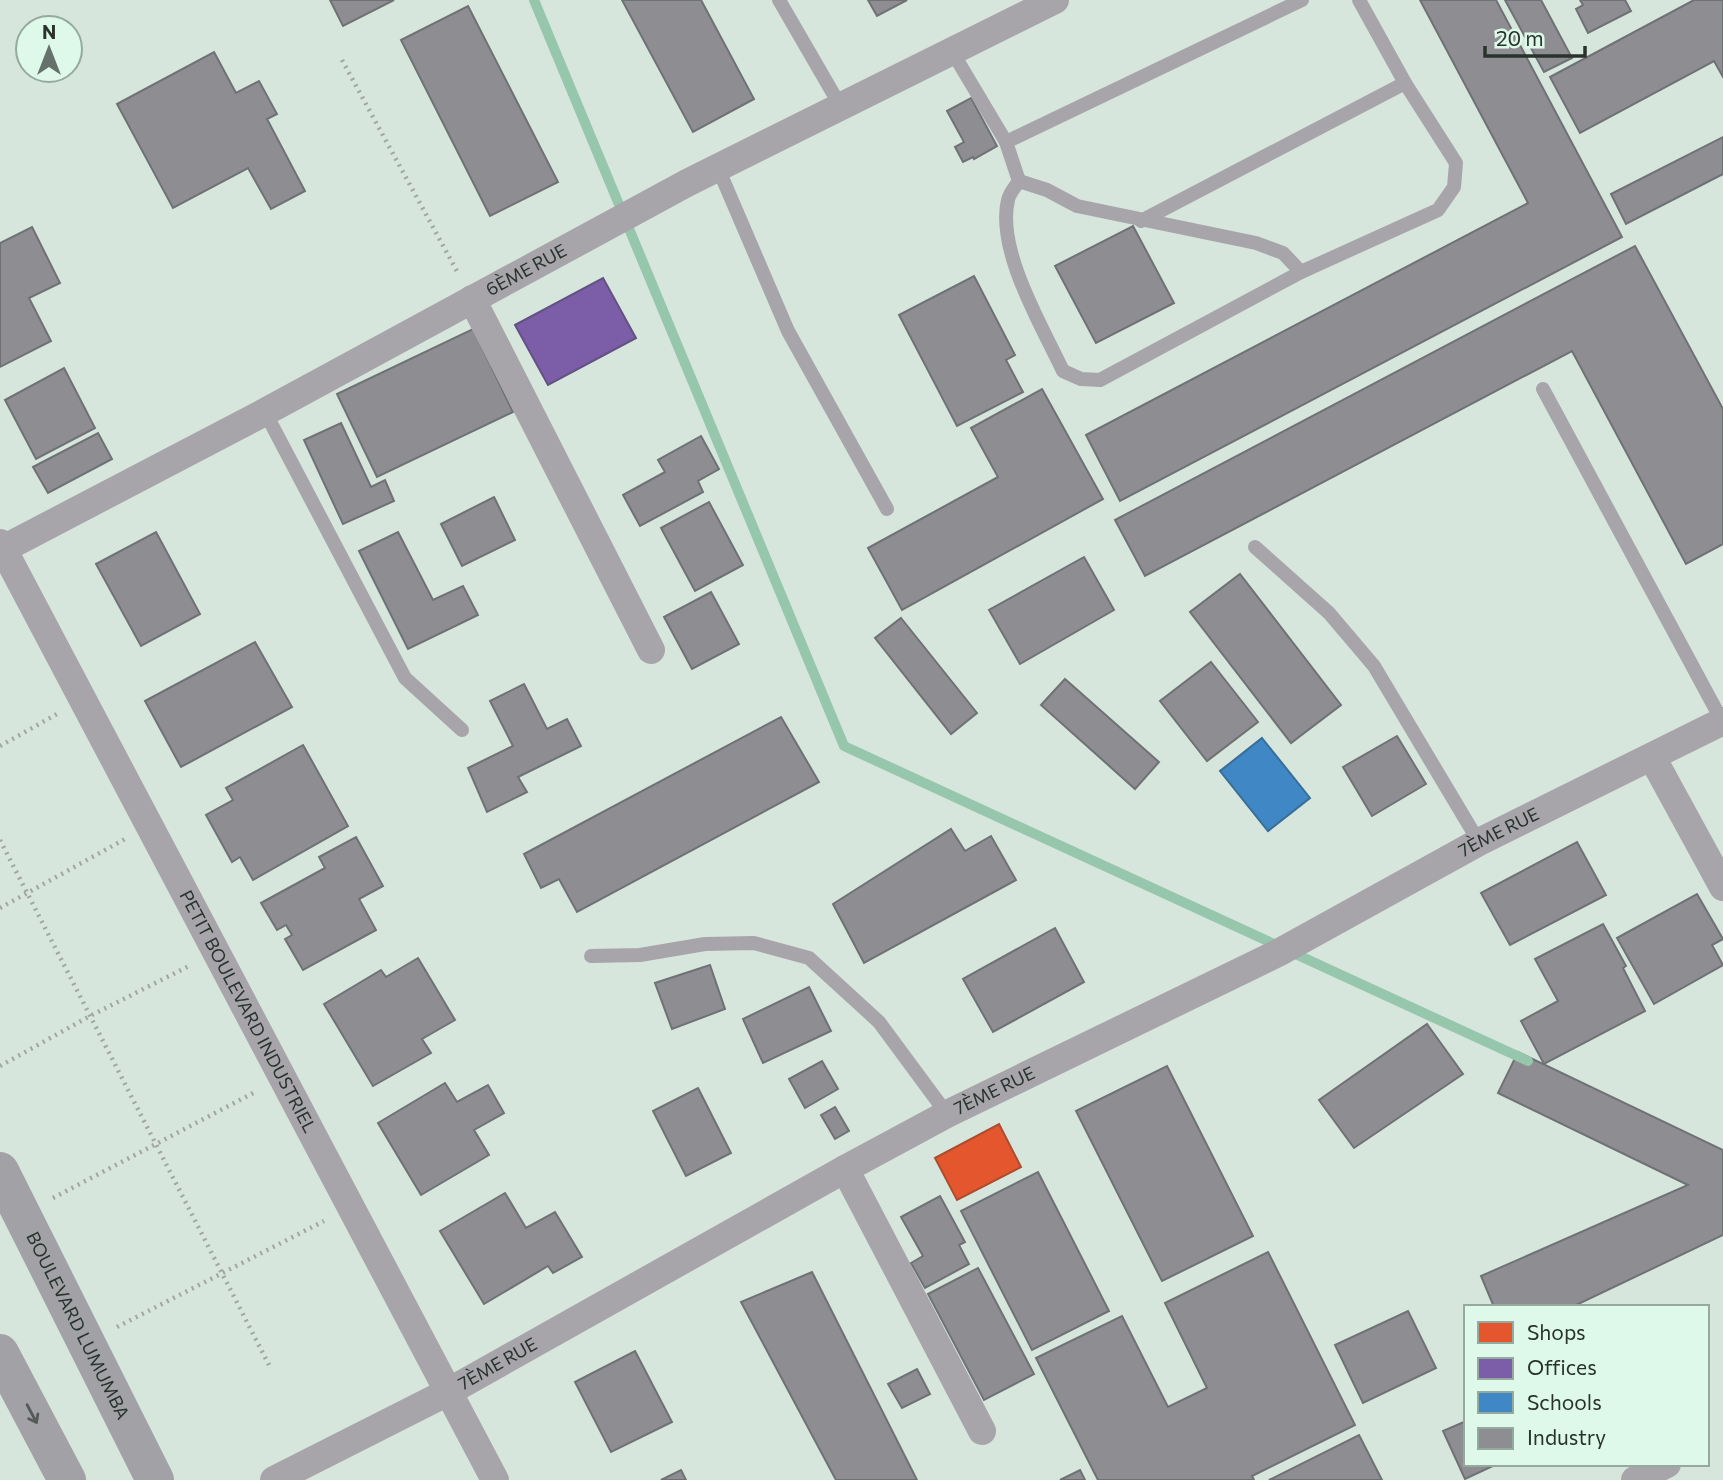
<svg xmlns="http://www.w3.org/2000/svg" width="1723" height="1480" viewBox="0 0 1723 1480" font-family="Commissioner,sans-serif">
<rect width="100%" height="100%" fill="#d7e6dd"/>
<path fill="#e4572e" stroke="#ac4c2e" stroke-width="2" d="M999,1124L1021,1167L957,1200L935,1158Z"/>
<path fill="#7b5ea7" stroke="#625182" stroke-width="2" d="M603,278L636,338L548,385L515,325Z"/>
<path fill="#3f88c5" stroke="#386e97" stroke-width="2" d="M1262,738L1310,798L1268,831L1220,771Z"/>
<g fill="#8d8d92" stroke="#6f7274" stroke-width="2">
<path d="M330,0H394L343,26Z"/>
<path d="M622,0H701L754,99L693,132Z"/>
<path d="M868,0H907L877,16Z"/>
<path d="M1420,0H1496L1622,237L1120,501L1086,435L1528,203Z"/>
<path d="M1505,0H1541L1572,58L1544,72Z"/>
<path d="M1580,0H1625L1631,11L1588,33L1576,9L1583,5Z"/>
<path d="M1694,0H1723V77L1714,61L1580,133L1550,77Z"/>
<path d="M468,6L558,182L490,216L401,40Z"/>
<path d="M214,52L236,93L259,81L277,114L267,119L305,191L271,209L248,168L173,208L117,104Z"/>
<path d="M971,98L997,146L974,159L973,157L963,162L955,147L964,142L947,111Z"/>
<path d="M1723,137V174L1626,224L1611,194Z"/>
<path d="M1133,226L1174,303L1096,343L1055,266Z"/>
<path d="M32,227L60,283L29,298L51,341L0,367V243Z"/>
<path d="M1635,246L1723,409V544L1686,564L1572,351L1145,576L1115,520Z"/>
<path d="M974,276L1015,355L1006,360L1023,392L957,426L899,315Z"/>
<path d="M473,329L513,412L377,477L337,394Z"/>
<path d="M64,368L95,428L36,459L5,400Z"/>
<path d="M1042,389L1103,499L902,610L868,548L998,477L971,428Z"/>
<path d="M341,423L371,487L385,480L394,501L343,524L304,440Z"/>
<path d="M98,433L112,459L48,493L33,467Z"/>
<path d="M701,436L719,469L698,481L703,492L640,526L623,495L665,472L658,460Z"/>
<path d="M494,497L515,540L462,566L441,524Z"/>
<path d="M709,502L743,565L695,591L661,528Z"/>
<path d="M156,532L200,614L141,646L96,564Z"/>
<path d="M398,532L433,600L463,586L478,615L408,649L359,551Z"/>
<path d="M1084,557L1114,610L1020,664L989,610Z"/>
<path d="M1240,574L1341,705L1291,743L1190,612Z"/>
<path d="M711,592L739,644L692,669L664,617Z"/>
<path d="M901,618L977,713L951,734L875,638Z"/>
<path d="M255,642L292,707L181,767L145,701Z"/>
<path d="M1211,662L1258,722L1207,761L1160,701Z"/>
<path d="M1065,679L1159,762L1135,789L1041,705Z"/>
<path d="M524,684L547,729L567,719L581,746L518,777L527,792L487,812L468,768L513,746L490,701Z"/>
<path d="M781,717L819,782L577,912L559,879L541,888L524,854Z"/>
<path d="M1397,736L1426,784L1372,816L1343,767Z"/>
<path d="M303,745L348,826L253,880L240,857L232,862L206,815L233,800L226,788Z"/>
<path d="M951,829L965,851L991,836L1016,880L864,963L833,904Z"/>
<path d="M356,837L383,886L359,899L376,930L303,970L285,939L292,935L286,925L277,930L261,903L325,868L319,857Z"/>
<path d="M1577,842L1606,895L1510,945L1481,893Z"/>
<path d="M1697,894L1723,939L1712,945L1723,965L1654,1004L1617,938Z"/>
<path d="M1603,924L1626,966L1623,968L1645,1011L1544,1064L1521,1021L1558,1001L1535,959Z"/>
<path d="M1055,928L1084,982L993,1032L963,979Z"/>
<path d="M418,958L455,1020L422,1039L431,1053L373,1086L324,1004L381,970L386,977Z"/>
<path d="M710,965L725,1009L672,1029L655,983Z"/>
<path d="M809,987L831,1031L763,1063L743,1019Z"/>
<path d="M1427,1024L1463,1074L1354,1148L1319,1100Z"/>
<path d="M1518,1052L1723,1150V1235L1572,1307H1494L1481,1276L1688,1185L1498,1093Z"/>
<path d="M822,1061L838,1089L805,1108L789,1079Z"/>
<path d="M1167,1066L1253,1236L1162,1281L1076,1111Z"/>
<path d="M445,1083L457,1102L488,1085L504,1113L474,1130L489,1155L421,1195L378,1123Z"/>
<path d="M698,1088L731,1153L686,1176L653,1111Z"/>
<path d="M835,1107L849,1131L835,1139L821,1115Z"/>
<path d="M1038,1172L1109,1311L1032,1350L961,1211Z"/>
<path d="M505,1193L526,1228L555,1212L582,1257L553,1273L548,1266L484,1304L440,1231Z"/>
<path d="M940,1196L965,1242L959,1245L969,1264L925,1288L911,1263L923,1256L901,1217Z"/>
<path d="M1268,1252L1355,1425L1252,1476L1254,1480H1098L1036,1358L1122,1316L1168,1407L1207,1388L1165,1303Z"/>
<path d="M978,1268L1034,1374L984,1400L928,1294Z"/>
<path d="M812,1272L917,1480H836L741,1302Z"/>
<path d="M1408,1311L1436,1368L1363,1403L1335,1345Z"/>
<path d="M635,1351L672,1422L611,1452L575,1382Z"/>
<path d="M917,1369L930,1394L902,1408L888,1384Z"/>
<path d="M1466,1421V1464H1497L1465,1479L1443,1431Z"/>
<path d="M1359,1435L1382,1480H1269Z"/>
<path d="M681,1470L686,1480H661Z"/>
<path d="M1080,1470L1085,1480H1060Z"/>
</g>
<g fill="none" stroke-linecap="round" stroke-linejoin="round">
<path stroke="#96c6ab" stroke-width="10" d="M534,0L844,746L1528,1061"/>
<g stroke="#a2a5a5" stroke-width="4.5" stroke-dasharray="2 5" stroke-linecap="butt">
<path d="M342,60L459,275"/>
<path d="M0,746L57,714"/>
<path d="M0,840L269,1365"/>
<path d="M0,908L125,839"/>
<path d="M0,1066L90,1016L191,965"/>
<path d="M53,1198L257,1091"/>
<path d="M117,1327L324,1221"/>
</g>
<g stroke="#a7a5aa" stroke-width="14">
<path d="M779,0L841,107"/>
<path d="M953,53L1006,142L1019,181C1015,187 1009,194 1008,200C996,250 1042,326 1063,371L1081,379L1100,380L1301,272L1438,210L1454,187L1456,163L1405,83L1359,0"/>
<path d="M1006,142L1302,0"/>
<path d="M718,168L788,331L887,509"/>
<path d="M1019,181L1047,190L1077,206L1256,243L1283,253L1301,272"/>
<path d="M1141,221L1405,83"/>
<path d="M1543,389L1722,721"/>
<path d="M265,412L405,678L462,730"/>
<path d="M1255,547L1329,613L1374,666L1479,842"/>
<path d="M591,956L640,955L705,944L754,943L809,958L879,1022L947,1114"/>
</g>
<g stroke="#a7a5aa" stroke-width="28">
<path d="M472,299L651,650"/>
<path id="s1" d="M0,543L495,1480"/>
<path id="s2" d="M3,549L265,412L687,183L1055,0"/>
<path d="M1652,757L1723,887"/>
<path d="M845,1169L982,1431"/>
<path id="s3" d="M274,1480L448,1392L845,1169L947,1114L1278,953L1479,842L1723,721"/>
<path d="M1635,1480L1667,1464"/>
</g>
<g stroke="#a2a2a6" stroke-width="38">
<path id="s4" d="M0,1171L155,1480"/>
<path d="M0,1353L67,1480"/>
</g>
</g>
<defs><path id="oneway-shaft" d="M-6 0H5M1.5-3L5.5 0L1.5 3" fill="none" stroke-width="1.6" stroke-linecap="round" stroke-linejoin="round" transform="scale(1.75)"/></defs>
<use stroke="#535a57" href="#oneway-shaft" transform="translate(32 1414) rotate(62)"/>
<g text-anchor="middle" stroke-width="7" stroke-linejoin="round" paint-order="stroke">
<g font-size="18" fill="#28332d" stroke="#def9e9">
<text dy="6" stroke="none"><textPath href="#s2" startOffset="593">6ÈME RUE</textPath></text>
<text dy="6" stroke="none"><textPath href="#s3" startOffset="1386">7ÈME RUE</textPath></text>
<text dy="6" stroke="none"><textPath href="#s1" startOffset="530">PETIT BOULEVARD INDUSTRIEL</textPath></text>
<text dy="6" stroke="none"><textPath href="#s3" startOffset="819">7ÈME RUE</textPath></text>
<text dy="6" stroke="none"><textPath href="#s4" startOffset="173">BOULEVARD LUMUMBA</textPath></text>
<text dy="6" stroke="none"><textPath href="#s3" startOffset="252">7ÈME RUE</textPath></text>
</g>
</g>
<rect x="1464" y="1305" width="245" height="161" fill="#def9e9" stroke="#95aa9e" stroke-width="2"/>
<rect x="1478" y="1322" width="35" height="21" fill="#e4572e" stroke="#95aa9e" stroke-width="2"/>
<text x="1527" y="1340" font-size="21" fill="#28332d">Shops</text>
<rect x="1478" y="1358" width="35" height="21" fill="#7b5ea7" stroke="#95aa9e" stroke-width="2"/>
<text x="1527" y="1375" font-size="21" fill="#28332d">Offices</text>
<rect x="1478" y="1392" width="35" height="21" fill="#3f88c5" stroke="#95aa9e" stroke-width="2"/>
<text x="1527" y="1410" font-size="21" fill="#28332d">Schools</text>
<rect x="1478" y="1428" width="35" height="21" fill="#8d8d92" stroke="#95aa9e" stroke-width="2"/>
<text x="1527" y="1445" font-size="21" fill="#28332d">Industry</text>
<g transform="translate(49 49)"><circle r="33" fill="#def9e9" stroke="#95aa9e" stroke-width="2"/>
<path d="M0-5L12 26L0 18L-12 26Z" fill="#65726b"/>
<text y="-10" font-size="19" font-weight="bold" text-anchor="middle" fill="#28332d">N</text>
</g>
<path d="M1485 46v10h100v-10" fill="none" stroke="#28332d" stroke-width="3.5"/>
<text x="1496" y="46" font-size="21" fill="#28332d" stroke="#def9e9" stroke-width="5" paint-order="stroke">20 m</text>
</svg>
